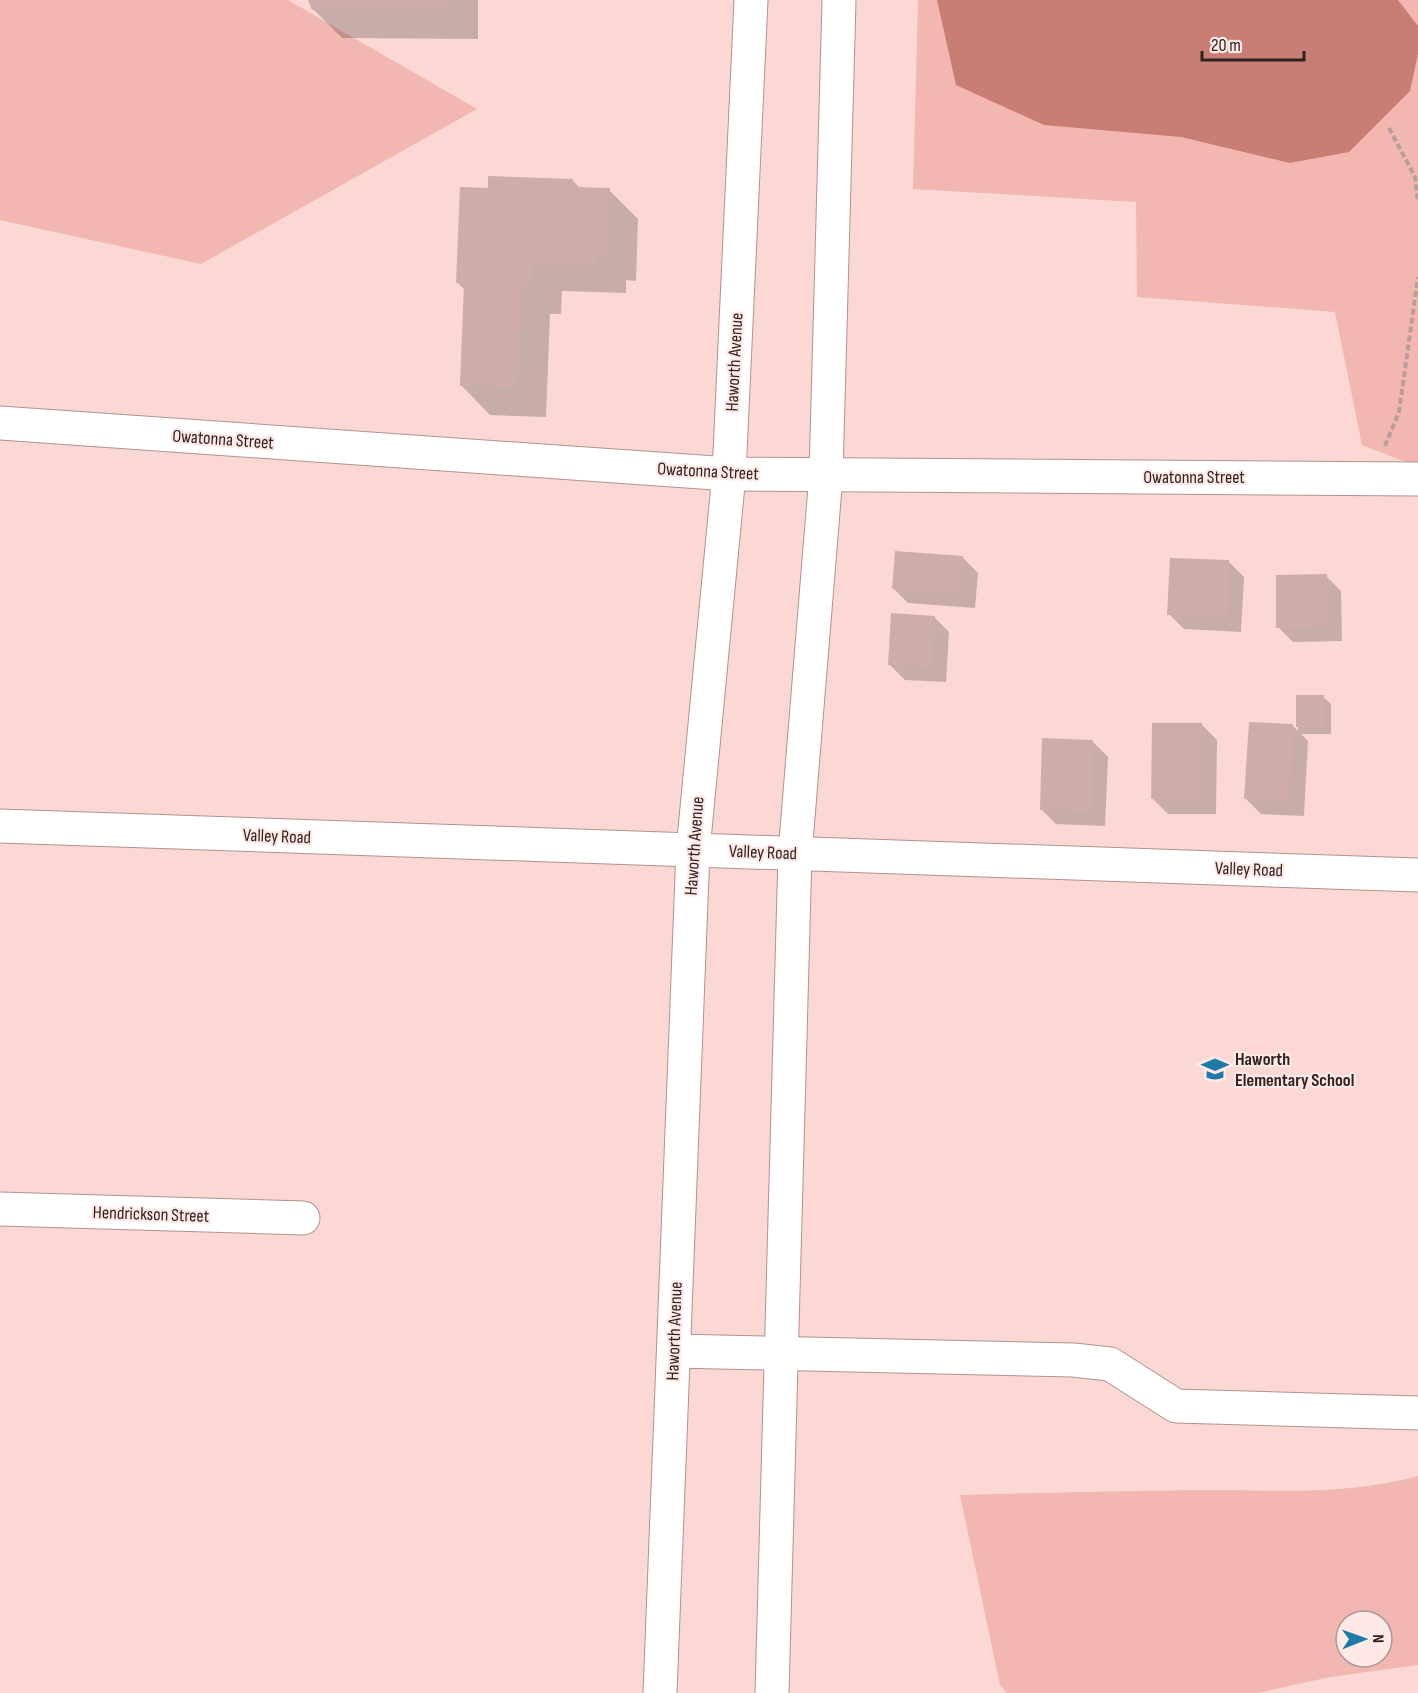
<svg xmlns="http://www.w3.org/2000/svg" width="1418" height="1693" viewBox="0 0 1418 1693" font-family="'Sofia Sans Condensed',sans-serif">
<rect width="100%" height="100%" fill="#fbd8d4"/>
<g fill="#f2b7b0" fill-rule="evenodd">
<path d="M0,0H288L477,109L201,264L0,220Z"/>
<path d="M918,0H1418V467L1362,445L1335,312L1137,297L1136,202L913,189Z"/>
<path d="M1418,1476V1665L1330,1677L1258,1693H1007L1000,1685L960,1495C1040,1493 1121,1491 1201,1490C1275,1490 1345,1496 1418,1476ZM1346,1621H1382V1657H1346Z"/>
</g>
<path fill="#c87d75" d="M937,0H1398L1418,26V54L1410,91L1349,152L1290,163L1181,137L1044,125L956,85Z"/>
<g fill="#0003">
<path d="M310,0H478V39L342,38L313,9Z"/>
<path d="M573,181L580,188L609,190L638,219L636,281L626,280V293L562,291L561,314H550L546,417L490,415L461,385L465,290L457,282L489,190Z"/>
<path d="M963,558L978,573L975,608L908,603L893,588Z"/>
<path d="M1229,562L1244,577L1241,632L1184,629L1169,614Z"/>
<path d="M1326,576L1341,591L1342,641L1293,642L1278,627Z"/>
<path d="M934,617L949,632L946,682L905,680L890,665Z"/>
<path d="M1298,697H1323L1331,704V734H1301L1308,741L1304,816L1261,814L1246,799L1293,726L1298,731Z"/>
<path d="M1202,725L1217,740L1216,814H1168L1153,799Z"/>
<path d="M1093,742L1108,757L1105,826L1056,824L1041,809Z"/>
</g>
<g fill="#ceada9">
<path d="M308,0H449V11L312,10Z"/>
<path d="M488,176L573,179V187L610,188L607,252H597V265L533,262L532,286L521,285L517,388L460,386L464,283H456L460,187L488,188Z"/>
<path d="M895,551L963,556L960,594L892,589Z"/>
<path d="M1170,558L1229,560L1227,617L1167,615Z"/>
<path d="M1327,574L1328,627L1276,628V575Z"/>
<path d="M891,613L935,616L932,668L888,665Z"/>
<rect x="1296" y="695" width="28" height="32"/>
<path d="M1249,722L1293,724L1289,802L1244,799Z"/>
<path d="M1152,723H1202L1201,800L1151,799Z"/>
<path d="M1042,738L1093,740L1091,812L1040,810Z"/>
</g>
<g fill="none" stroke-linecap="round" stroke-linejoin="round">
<defs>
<g id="minor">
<path d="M0,423L729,474L1418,479"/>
<path d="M0,826L1418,875"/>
<path d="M0,1209L303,1218"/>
<path d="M674,1351L1073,1360L1110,1364L1176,1406L1418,1413"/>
<path d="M660,1693L693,850L729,474L751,0"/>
<path d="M772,1693L795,854L826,475L839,0"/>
</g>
</defs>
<use href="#minor" stroke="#b2928e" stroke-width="35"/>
<g stroke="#b99d9a" stroke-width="4" stroke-dasharray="6 3" stroke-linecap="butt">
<path d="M1389,128L1415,177L1418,202"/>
<path d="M1385,446L1399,412L1418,277"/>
</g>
<use href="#minor" stroke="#fff" stroke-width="33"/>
</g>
<defs>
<symbol id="school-bare" viewBox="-9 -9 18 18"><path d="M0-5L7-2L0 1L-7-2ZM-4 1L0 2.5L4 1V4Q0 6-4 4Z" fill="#1e7aa7" stroke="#fee9e6" stroke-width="2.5" paint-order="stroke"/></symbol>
</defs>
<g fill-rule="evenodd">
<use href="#school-bare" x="1196" y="1050" width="38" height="38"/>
</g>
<g text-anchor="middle" stroke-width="4.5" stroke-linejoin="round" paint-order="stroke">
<g font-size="18" fill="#2f2221" stroke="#fee9e6">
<text transform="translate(734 362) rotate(-87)" y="6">Haworth Avenue</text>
<text transform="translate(223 439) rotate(4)" y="6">Owatonna Street</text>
<text transform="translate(708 471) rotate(3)" y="6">Owatonna Street</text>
<text x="1194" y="483">Owatonna Street</text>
<text transform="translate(277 836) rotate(2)" y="6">Valley Road</text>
<text transform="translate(694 846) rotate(-86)" y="6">Haworth Avenue</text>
<text transform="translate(763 852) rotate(2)" y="6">Valley Road</text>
<text transform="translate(1249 869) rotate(2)" y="6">Valley Road</text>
<text transform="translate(151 1214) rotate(2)" y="6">Hendrickson Street</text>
<text transform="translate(674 1331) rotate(-88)" y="6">Haworth Avenue</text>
</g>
<g font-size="18" font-weight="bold" fill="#2f2221" stroke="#fee9e6" text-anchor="start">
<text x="1235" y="1065">Haworth<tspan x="1235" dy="21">Elementary School</tspan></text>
</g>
</g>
<g transform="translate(1364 1639) rotate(89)"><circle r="28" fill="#fee9e6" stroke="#ab9997" stroke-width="1.5"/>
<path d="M0-4.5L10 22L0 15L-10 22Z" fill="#1e7aa7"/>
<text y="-9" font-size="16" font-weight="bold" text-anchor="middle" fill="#2f2221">N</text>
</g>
<path d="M1202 51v9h102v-9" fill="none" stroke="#2f2221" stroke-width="3"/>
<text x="1211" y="51" font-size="18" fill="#2f2221" stroke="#fee9e6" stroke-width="4.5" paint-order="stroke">20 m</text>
</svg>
